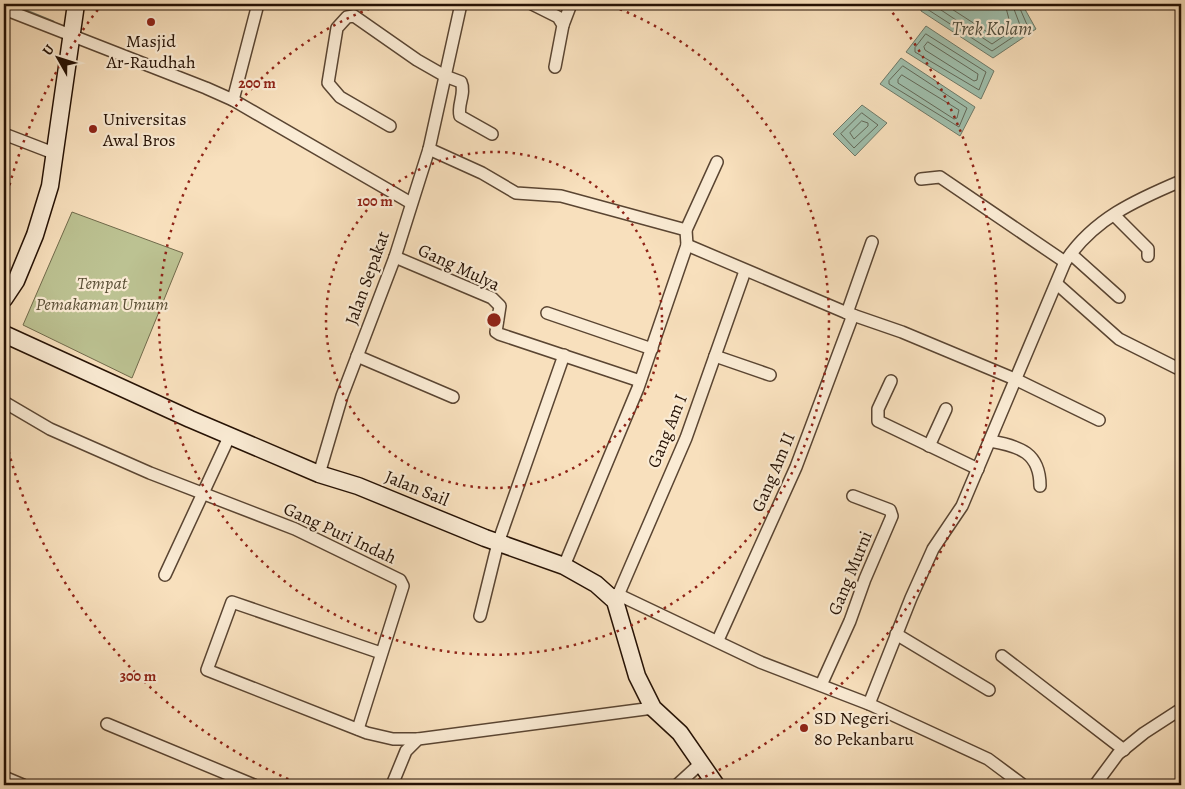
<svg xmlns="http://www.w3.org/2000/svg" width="1185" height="789" viewBox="0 0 1185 789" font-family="Alegreya,serif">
<rect width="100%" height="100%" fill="#f8e0bd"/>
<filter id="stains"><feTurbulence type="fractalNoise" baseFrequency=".004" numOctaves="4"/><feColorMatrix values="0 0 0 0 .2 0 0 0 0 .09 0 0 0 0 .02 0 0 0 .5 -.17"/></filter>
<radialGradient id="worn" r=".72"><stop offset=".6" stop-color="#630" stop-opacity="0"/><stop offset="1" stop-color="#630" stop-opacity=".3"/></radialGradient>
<path fill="#bcc292" stroke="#706a4b" d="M72,212L183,253L132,378L23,325Z"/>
<g fill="#9fbeab" stroke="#6e7968">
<path d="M921,4H1022L1036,29L993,58L921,11Z"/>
<path d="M926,26L994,71L981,99L906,52Z"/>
<path d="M901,58L975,107L960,136L880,84Z"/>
<path d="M862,105L887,123L855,156L833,134Z"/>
</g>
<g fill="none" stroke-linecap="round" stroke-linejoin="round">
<g stroke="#626858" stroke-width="1">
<path d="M926,4L927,9L992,51L1028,27L1018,4"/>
<path d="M932,4L992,44L1020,25L1012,4"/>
<path d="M944,4L992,35L1010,23L1005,4"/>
<path d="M926,34L986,72L979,90L915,52V48Z"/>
<path d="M928,42L978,74L977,80L974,81L925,50L924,47Z"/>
<path d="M903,66L967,108L959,127L889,84V81Z"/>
<path d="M902,75L959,110L957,118L954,119L898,83V80Z"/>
<path d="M862,113L878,125L854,148L841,134Z"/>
<path d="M862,121L868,123V126L854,139L850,133Z"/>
</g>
<path stroke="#6e7968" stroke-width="3" d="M9,4L53,22"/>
<defs>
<g id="street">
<path d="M532,4L558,17L563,25L555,67"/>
<path d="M4,9L206,88L233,100L411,203"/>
<path d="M563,25L571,4"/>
<path d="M233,100L258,4"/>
<path d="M390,126L340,97L328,83L337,28L347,17L354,16L417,60L445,76L461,82C466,93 457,105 460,116L492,134"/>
<path d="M4,134L56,154"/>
<path d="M429,149L482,173L516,193L561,196L686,230"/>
<path d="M921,179L940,177L1065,262"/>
<path d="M1114,215L1148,249V256"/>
<path d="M687,245L847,313L902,332L1017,380L1099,420"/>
<path d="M1071,254L1119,297"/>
<path d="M395,257L492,298L500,306L496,332L499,334L640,381"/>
<path d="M1057,284L1119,339L1181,370"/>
<path d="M547,313L652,349"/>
<path d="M847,313L872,242"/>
<path d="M357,356L453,397"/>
<path d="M715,356L770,375"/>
<path d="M891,381L878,409V421L978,469"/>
<path d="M4,402L50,429L150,473L295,529L400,580L403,586L358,729"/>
<path d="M990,441C1020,446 1040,453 1040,486"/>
<path d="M929,446L946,409"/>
<path d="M319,474L342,396L395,257L429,149L461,4"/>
<path d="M564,566L638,388L687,245L686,230L717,162"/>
<path d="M165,575L230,435"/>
<path d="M617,594L760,662L869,704L988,759L1023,785"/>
<path d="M616,600L686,438L745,271"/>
<path d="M480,616L498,543L564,355"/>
<path d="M896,634L989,690"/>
<path d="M718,640L796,467L853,315"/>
<path d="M381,653L232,602L207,670L367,733L393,739H418"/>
<path d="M1002,656L1124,750"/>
<path d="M821,685L850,621L865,579L892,516L890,510L853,496"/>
<path d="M869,704L911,598L933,549L962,506L1065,262C1093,219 1136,200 1181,181"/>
<path d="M107,724L254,785"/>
<path d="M4,777L23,785"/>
<path d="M392,785L406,751L418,739L653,708"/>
<path d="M677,785L700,764"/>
<path d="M1095,785L1118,754L1144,733L1181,709"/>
</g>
<g id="secondary">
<path d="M4,299L16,281L35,235L50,186L76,4"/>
<path d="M4,334L190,419L319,474L358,486L485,538L564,566L596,584L615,601L637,676L653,708L680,733L716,785"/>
</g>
</defs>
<use href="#street" stroke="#5a4532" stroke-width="14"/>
<use href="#secondary" stroke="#251104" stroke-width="19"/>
<use href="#street" stroke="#faebd4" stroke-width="11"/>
<use href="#secondary" stroke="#faebd4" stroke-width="16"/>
</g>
<g fill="none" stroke="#8f2418" stroke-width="2.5" stroke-dasharray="2.5 5">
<circle cx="494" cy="320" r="168"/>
<path d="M606 4A335 335 0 1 1 382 4"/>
<path d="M302 785A503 503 0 0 1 4 433M4 207A503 503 0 0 1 100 7M888 7A503 503 0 0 1 686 785"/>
</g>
<g fill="#8f2418" stroke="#faebd4" stroke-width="2">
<circle cx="151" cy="22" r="5"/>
<circle cx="93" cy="129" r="5"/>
<circle cx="804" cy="728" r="5"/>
</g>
<g text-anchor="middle" stroke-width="4.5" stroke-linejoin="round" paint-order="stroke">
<g font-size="18" fill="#251104" stroke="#faebd4" text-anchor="start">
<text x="151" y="47" text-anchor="middle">Masjid<tspan x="151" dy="21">Ar-Raudhah</tspan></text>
<text x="103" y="125">Universitas<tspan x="103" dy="21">Awal Bros</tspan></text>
<text x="814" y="724">SD Negeri<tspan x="814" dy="21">80 Pekanbaru</tspan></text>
</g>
<g font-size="18" fill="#251104" stroke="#faebd4">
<text transform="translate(459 267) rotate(25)" y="6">Gang Mulya</text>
<text transform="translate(367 278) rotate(-70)" y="6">Jalan Sepakat</text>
<text transform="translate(667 431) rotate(-68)" y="6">Gang Am I</text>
<text transform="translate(773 472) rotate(-67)" y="6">Gang Am II</text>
<text transform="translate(417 488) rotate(22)" y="6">Jalan Sail</text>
<text transform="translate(340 533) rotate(25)" y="6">Gang Puri Indah</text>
<text transform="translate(850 573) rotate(-68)" y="6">Gang Murni</text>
</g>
<g font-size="18" font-style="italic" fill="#5a4f36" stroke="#faebd4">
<text x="102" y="289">Tempat<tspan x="102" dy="21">Pemakaman Umum</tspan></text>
</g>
<g font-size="19" font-style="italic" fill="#504e3e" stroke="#faebd4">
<text x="992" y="35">Trek Kolam</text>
</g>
</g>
<circle cx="494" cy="320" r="8" fill="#8f2418" stroke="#faebd4" stroke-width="2.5"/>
<g font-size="15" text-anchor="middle" font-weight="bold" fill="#8f2418" stroke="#faebd4" stroke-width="4.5" stroke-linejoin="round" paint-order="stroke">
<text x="257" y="88">200 m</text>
<text x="375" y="206">100 m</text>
<text x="138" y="681">300 m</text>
</g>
<rect width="1185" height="789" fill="none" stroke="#f8e0bd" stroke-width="20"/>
<rect x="5" y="5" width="1175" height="779" fill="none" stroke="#251104" stroke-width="2.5"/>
<rect x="10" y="10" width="1165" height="769" fill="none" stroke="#251104"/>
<g transform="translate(58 58) rotate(309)" stroke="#faebd4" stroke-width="4" paint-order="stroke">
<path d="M0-4L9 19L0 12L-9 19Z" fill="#251104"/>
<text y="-8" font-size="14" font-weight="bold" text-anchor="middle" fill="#251104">U</text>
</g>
<rect width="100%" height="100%" filter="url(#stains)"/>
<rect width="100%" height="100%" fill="url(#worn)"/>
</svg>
